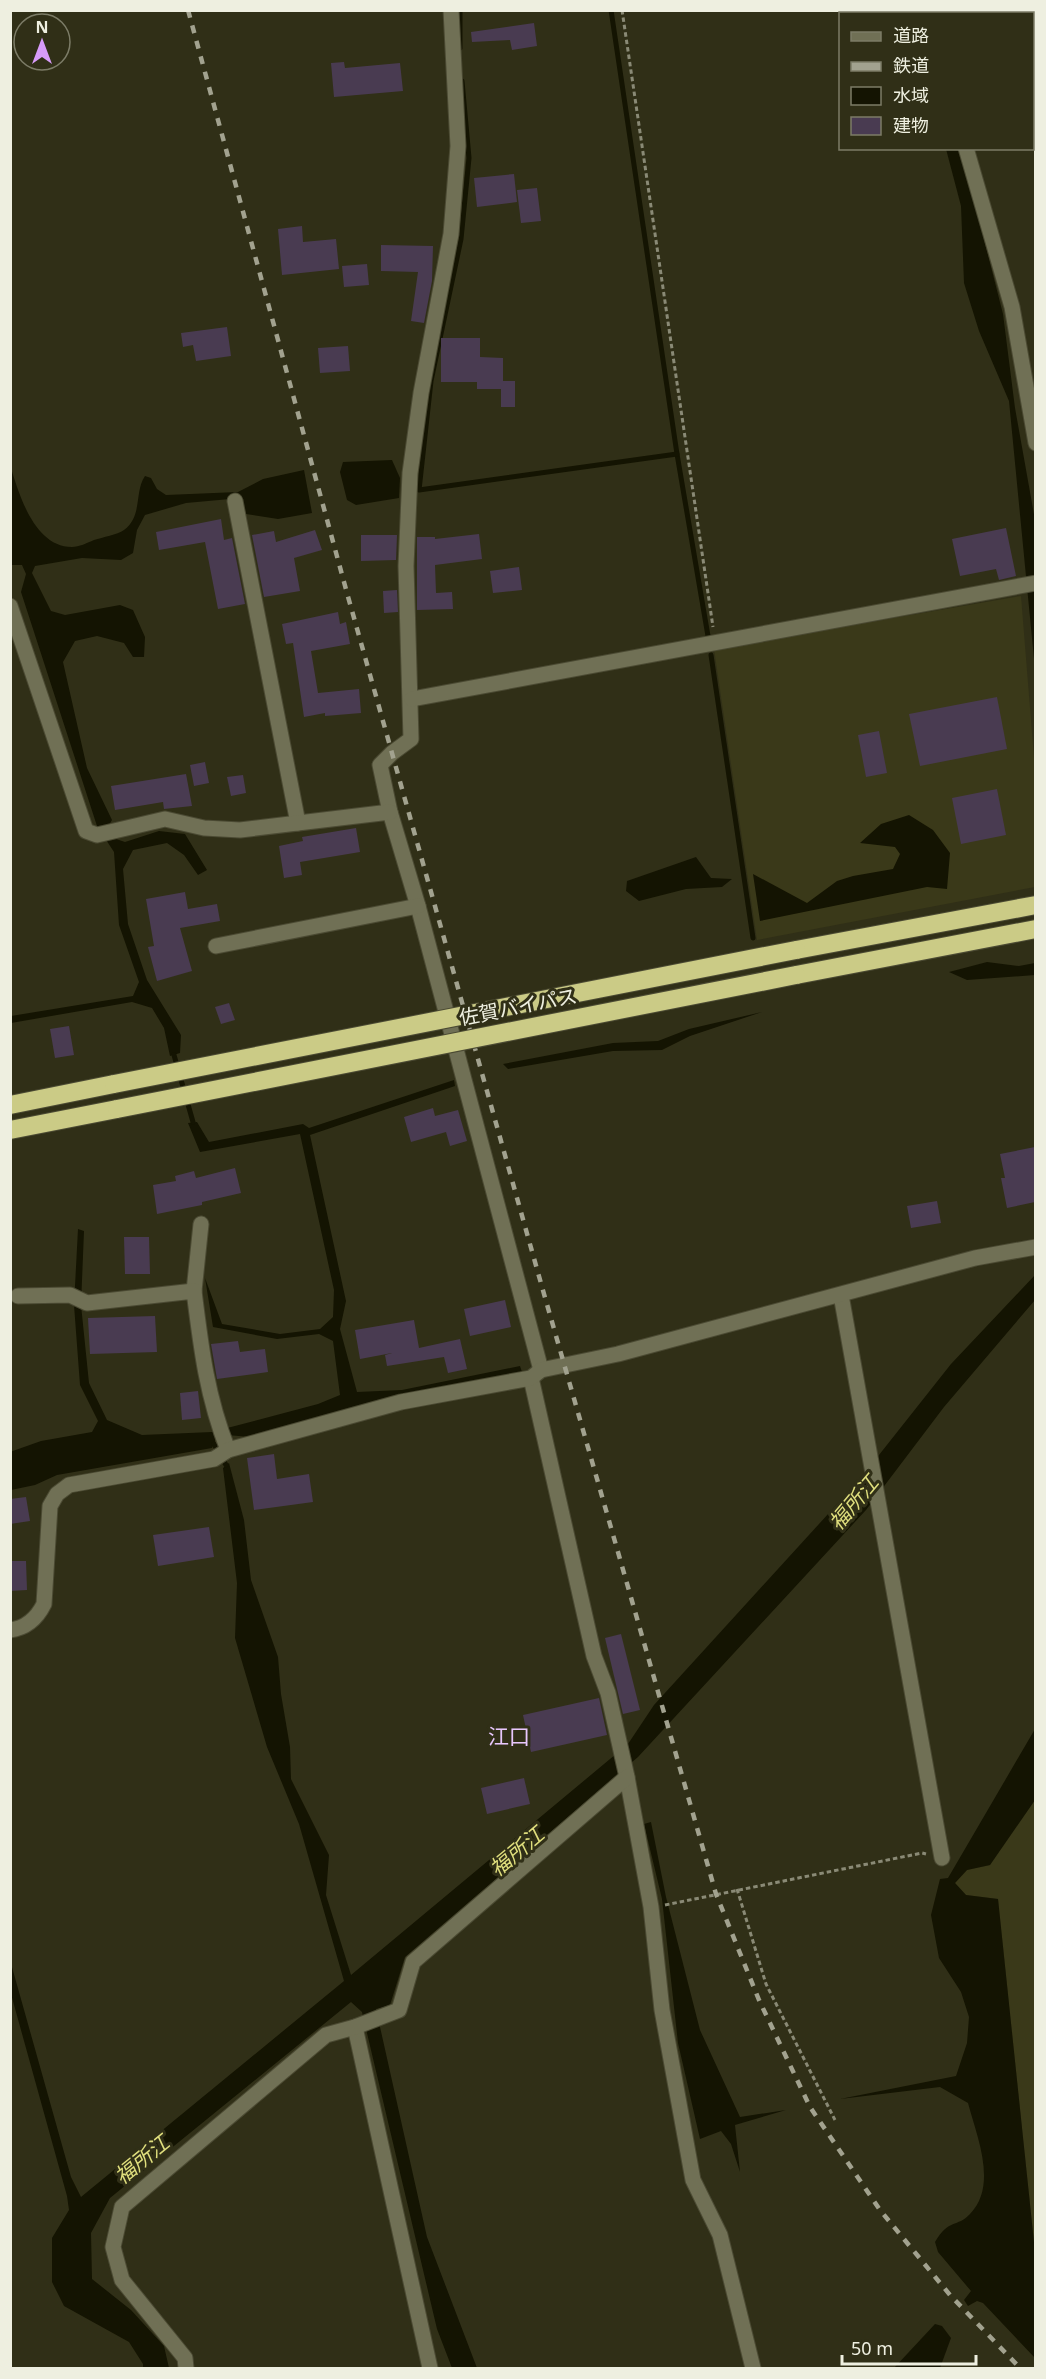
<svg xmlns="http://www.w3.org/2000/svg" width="1046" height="2379" viewBox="0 0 1046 2379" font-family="'Noto Sans','Noto Sans JP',sans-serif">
<rect width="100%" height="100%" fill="#302f17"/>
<g fill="#3a3919">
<path d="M1021,596L1035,770V887L757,940L714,649Z"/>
<path d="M1035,1800V2252L998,1899L966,1895L955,1883L967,1870L990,1865Z"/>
</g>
<g fill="#141402">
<path d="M946,149H961L1003,314L1015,408L1035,520V669L1009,401L979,331L964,283L961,206Z"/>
<path d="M392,460L400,478L399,498L356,505L347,500L340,472L343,462Z"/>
<path d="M10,465C19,494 34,547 72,547C79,547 87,543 94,540C103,537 117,535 124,530C143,516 134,492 145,476L151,478L157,489L166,495L238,492L263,479L304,470L312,513L278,519L246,514L241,498L186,503L145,515L137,530L133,553L121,560L82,558L35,566L32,573L51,611L65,615L120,605L133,610L145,637L144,657H133L124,643L97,636L75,641L63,662L87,768L112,820L109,825L113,838L125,842L159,831L185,834L207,870L198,875L184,855L167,843L133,850L123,869L128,924L147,980L181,1035L180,1053L170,1056L164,1028L152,1008L132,1002L11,1023V1016L133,996L139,982L119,925L114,852L97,826L21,592L26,574L22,565H11Z"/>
<path d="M909,815L933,830L950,853L947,889L927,887L760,921L753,874L807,903L837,881L853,876L893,869L900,854L895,847L860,843L881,824Z"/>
<path d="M696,857L711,878L732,879L722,887L686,889L639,901L626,891L627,881Z"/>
<path d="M987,962L1019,966L1035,963V975L967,980L949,972Z"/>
<path d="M762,1012L690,1036L662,1050L613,1051L508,1069L503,1064L613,1043L658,1041L689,1029Z"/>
<path d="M454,1080L455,1086L310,1135L346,1301L340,1329L357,1392L402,1390L520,1366L522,1372L251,1437L227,1435L216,1439L212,1448L57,1475L35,1485L11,1490L10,1452L41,1441L92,1432L98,1421L80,1385L74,1305L78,1229L84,1231L81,1305L89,1383L107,1420L142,1435L212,1432L318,1404L340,1395L333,1341L319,1334L277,1339L213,1327L205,1278L222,1324L280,1334L320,1329L333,1317L334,1290L300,1134L200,1152L188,1123L197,1122L209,1142L303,1124L309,1128Z"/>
<path d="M1035,1275V1300L944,1407L866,1510L638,1757L405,1957L390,2005L376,2009L427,2237L477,2368H452L437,2329L362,2012L351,2002L110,2198L91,2233L92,2279L131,2310L164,2346L169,2368H143V2364L129,2342L64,2306L52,2282V2238L69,2210L67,2196L11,1994L10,1960L71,2177L81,2197L344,1981L299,1824L267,1747L235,1638L237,1583L223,1468L229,1463L244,1520L251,1580L278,1657L281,1694L290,1747L291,1779L329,1855L326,1895L351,1975L628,1744L654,1705L860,1479L951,1364Z"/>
<path d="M1035,1729V1800L990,1865L967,1870L955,1883L966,1895L998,1899L1035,2252V2358L983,2303L977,2301L968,2306L964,2300L971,2291L938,2252L935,2242C949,2218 957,2228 970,2214C998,2185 977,2137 968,2103L940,2087L840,2099L956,2076L967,2043L969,2017L961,1992L939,1958L931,1915L940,1879L948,1878Z"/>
<path d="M651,1822L666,1897L700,2030L740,2117L786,2110L735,2125L740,2172L731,2144L721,2131L700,2139L678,2043L662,1899L644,1824Z"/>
<path d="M935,2324L942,2326L951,2338L940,2368H894Z"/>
</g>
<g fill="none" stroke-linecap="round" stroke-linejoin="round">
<g stroke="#141402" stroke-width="5">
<path d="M460,10V48"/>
<path d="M611,10L677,454L708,636"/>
<path d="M462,81L469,158L461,239L431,381L419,490L677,454"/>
<path d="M711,655L753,938"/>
<path d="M174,1055L193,1122"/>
<path d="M214,1444L226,1465"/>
</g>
</g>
<g fill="#493b51">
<path d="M534,23L537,46L512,50L510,40L472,42L471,32Z"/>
<path d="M344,62L345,68L400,63L403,91L334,97L331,63Z"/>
<path d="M514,174L517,202L477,207L474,178Z"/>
<path d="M537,188L541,221L521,223L517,190Z"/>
<path d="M302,226L303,242L336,239L339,269L282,275L278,229Z"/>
<path d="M381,245L433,246L432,281L424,323L411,321L418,272L381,271Z"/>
<path d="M367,264L369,285L344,287L342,266Z"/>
<path d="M227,327L231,356L196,361L193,345L183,347L181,333Z"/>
<path d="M441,338H480V357L503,358V381H515V407H501V389H477V382H441Z"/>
<path d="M348,346L350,371L320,373L318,348Z"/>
<path d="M221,519L224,540L232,538L245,604L218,609L205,542L159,550L156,532Z"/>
<path d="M1006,528L1016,576L999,580L996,569L960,576L952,539Z"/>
<path d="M315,530L322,550L294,558L300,591L264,597L252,535L274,531L276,542Z"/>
<path d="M479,534L482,559L435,565L436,593L452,592L453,609L417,610V537H435V539Z"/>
<path d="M361,535H397L396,560L361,561Z"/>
<path d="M519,567L522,590L493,593L490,571Z"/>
<path d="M397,590L398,612L384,613L383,591Z"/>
<path d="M338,612L340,624L346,622L350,644L311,651L318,693L359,689L361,713L325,716V713L304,717L293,643L286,644L282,624Z"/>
<path d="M997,697L1007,749L920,766L909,714Z"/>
<path d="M879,731L887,773L866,777L858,735Z"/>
<path d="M205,762L209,783L194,786L190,765Z"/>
<path d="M186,774L192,806L164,809L163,802L115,810L111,786Z"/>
<path d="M243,775L246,793L231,796L227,777Z"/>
<path d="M997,789L1006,835L961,844L952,798Z"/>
<path d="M356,828L360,852L300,862L302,875L284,878L279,846L303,841L302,837Z"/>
<path d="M185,892L188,909L217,904L220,921L180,928L192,971L157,981L148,947L154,946L146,899Z"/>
<path d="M229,1003L235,1020L221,1024L215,1007Z"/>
<path d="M69,1026L74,1055L55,1058L50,1029Z"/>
<path d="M433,1108L435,1116L458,1110L467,1141L450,1146L446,1132L411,1142L404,1117Z"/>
<path d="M1035,1147V1202L1007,1208L1001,1178H1005L1000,1154Z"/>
<path d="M235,1168L241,1193L202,1202V1205L157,1214L153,1185L176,1181L175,1176L194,1171L196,1178Z"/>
<path d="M937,1201L941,1223L911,1228L907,1206Z"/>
<path d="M124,1237H149L150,1274H125Z"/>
<path d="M505,1300L511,1327L470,1336L464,1309Z"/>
<path d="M155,1316L157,1352L90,1354L88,1318Z"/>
<path d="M414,1320L419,1348L460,1339L467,1369L448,1373L444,1357L387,1366L385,1355L392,1353L360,1359L355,1330Z"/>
<path d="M238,1341L240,1352L265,1349L268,1372L217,1379L211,1344Z"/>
<path d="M198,1391L201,1418L182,1420L180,1393Z"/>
<path d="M274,1454L277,1479L309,1474L313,1502L254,1510L247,1458Z"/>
<path d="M26,1497L30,1521L10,1524V1499Z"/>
<path d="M209,1527L214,1557L158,1566L153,1535Z"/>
<path d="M10,1561H26L27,1590L10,1591Z"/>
<path d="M621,1634L640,1710L623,1714L605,1638Z"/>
<path d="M599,1698L607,1735L531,1752L523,1715Z"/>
<path d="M524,1778L530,1804L487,1814L481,1788Z"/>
</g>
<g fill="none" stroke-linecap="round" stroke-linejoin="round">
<defs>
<g id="minor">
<path d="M451,10L458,146L451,234L421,393L410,473L406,566L411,739L392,753L380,765L390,812L418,906L541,1370"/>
<path d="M926,10L927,14"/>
<path d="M966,148L1012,307L1036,443"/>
<path d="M235,501L298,823"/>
<path d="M10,606L86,831L97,835L165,819L204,828L240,830L390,812"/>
<path d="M412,699L1036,583"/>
<path d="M216,946L418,906"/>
<path d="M194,1291L201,1224"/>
<path d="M841,1295L942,1858"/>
<path d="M18,1296L70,1295L87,1303L194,1291C201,1348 207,1397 228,1450"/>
<path d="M531,1378L594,1656L608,1693L627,1777L651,1907L662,2010L693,2180L720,2235L753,2368"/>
<path d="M10,1630C27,1628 37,1618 44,1604L50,1506L57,1494L69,1485L214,1459L228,1450L401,1402L531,1378L541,1370L618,1354L975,1258L1036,1247"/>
<path d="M355,2027L430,2368"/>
<path d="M186,2368L185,2358L122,2280L113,2247L122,2207L326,2035L355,2027L399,2010L413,1962L627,1777"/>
</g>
<g id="highway">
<path d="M796,950L1036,905"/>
<path d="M796,975L1036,929"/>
<path d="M10,1105L114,1084"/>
<path d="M10,1130L117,1109"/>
</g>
</defs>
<use href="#minor" stroke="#4b4a33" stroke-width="17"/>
<use href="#highway" stroke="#4b4a33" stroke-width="20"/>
<g stroke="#8a8a76" stroke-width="3" stroke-dasharray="4.5 3" stroke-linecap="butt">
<path d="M622,10L713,627"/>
<path d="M737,1889L766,1984L835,2120"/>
<path d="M665,1905L922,1853L926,1854"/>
</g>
<use href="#minor" stroke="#707055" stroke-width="15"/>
<use href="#highway" stroke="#cbcb86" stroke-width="18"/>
<path stroke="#a2a28f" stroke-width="4.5" stroke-dasharray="8 8" stroke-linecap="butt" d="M188,10L347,593L544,1294L716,1894L759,2000L810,2107L880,2210L950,2295L1020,2368"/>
<defs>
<g id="highway-bridge">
<path d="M114,1084L796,950"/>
<path d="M117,1109L796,975"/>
</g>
</defs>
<use href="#highway-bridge" stroke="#4b4a33" stroke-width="20" stroke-linecap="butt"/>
<use href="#highway-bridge" stroke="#cbcb86" stroke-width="18"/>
</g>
<g text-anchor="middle" stroke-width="6" stroke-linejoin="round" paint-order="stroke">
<g font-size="20" fill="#eeefe0" stroke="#302f17">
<text transform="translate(518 1007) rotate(-11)" y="7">佐賀バイパス</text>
</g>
<g font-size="21" font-style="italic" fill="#dfde7d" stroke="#302f17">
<text transform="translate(854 1503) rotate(-50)" y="7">福所江</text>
<text transform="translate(517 1852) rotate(-40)" y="7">福所江</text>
<text transform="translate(142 2160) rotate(-39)" y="7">福所江</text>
</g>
<g font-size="21" fill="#e8c7fd" stroke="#302f17">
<text x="509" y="1744">江口</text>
</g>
</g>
<rect width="1046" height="2379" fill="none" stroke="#eeefe0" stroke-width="24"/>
<rect x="839" y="12" width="195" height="138" fill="#302f17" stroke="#7c7c67" stroke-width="1.5"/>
<rect x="851" y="32" width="30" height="9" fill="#707055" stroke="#7c7c67" stroke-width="1.5"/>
<text x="893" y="42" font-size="18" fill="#eeefe0">道路</text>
<rect x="851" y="62" width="30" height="9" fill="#a2a28f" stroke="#7c7c67" stroke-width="1.5"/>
<text x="893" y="72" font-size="18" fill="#eeefe0">鉄道</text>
<rect x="851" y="87" width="30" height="18" fill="#141402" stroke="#7c7c67" stroke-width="1.5"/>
<text x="893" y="102" font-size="18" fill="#eeefe0">水域</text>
<rect x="851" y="117" width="30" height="18" fill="#493b51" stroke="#7c7c67" stroke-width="1.5"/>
<text x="893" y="132" font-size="18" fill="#eeefe0">建物</text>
<g transform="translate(42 42)"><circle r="28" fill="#302f17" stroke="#7c7c67" stroke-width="1.5"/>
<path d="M0-4.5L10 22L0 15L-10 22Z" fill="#d79bf9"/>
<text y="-9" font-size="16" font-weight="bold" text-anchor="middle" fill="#eeefe0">N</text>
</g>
<path d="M842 2355v9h134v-9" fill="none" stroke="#eeefe0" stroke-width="3"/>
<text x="851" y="2355" font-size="18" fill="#eeefe0" stroke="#302f17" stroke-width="4.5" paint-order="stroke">50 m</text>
</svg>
